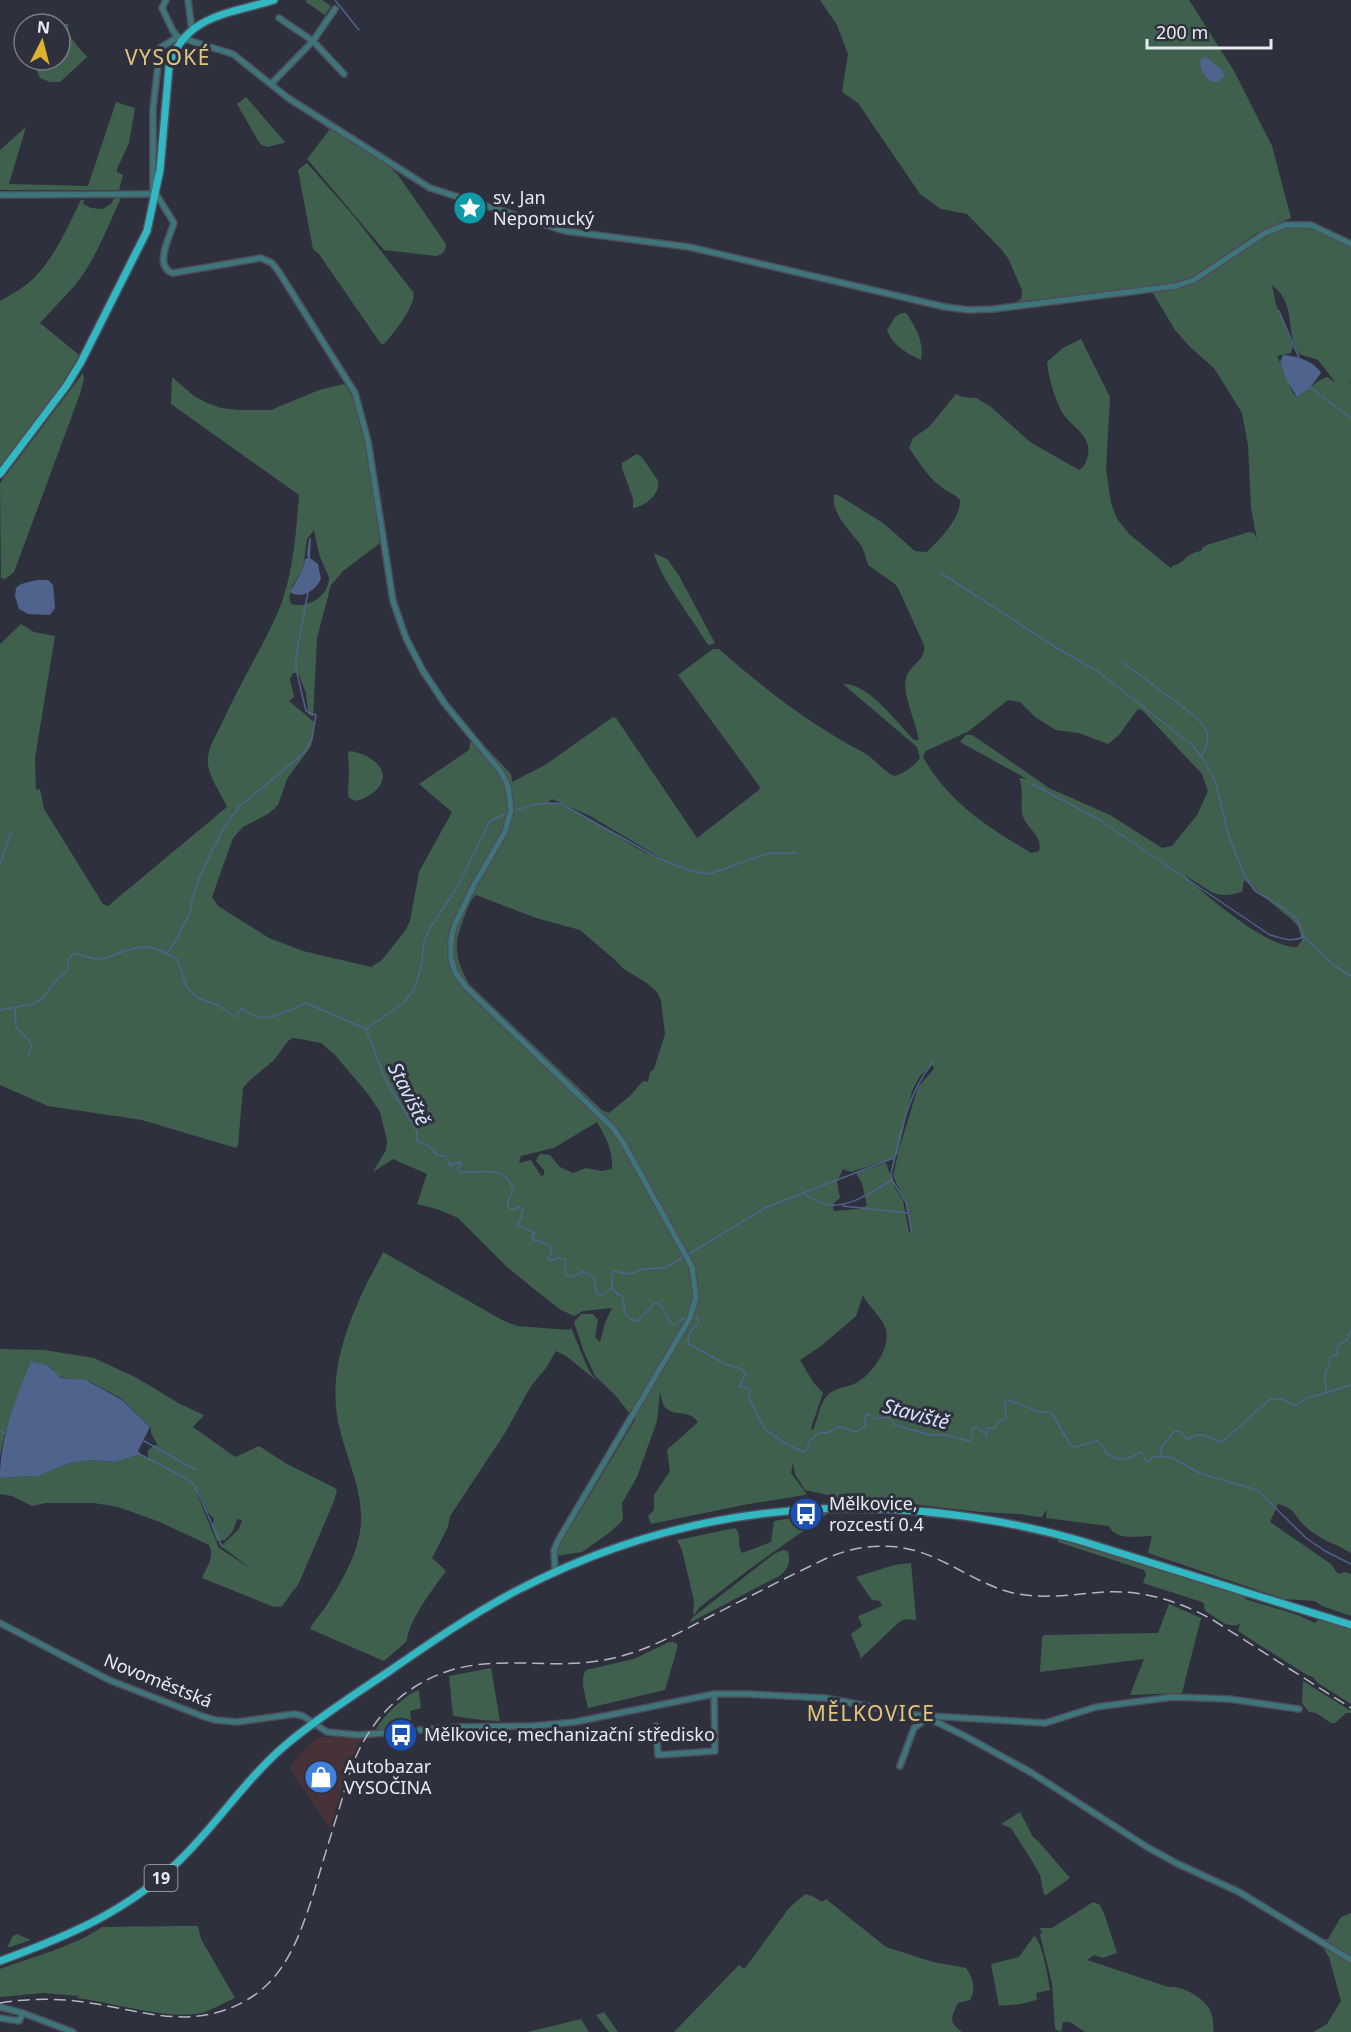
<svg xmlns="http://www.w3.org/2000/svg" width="1351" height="2032" viewBox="0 0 1351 2032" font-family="'Noto Sans',sans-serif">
<rect width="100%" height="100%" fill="#2f303d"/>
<path fill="#463237" d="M319,1737L362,1738L350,1761L330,1828L289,1768L306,1748Z"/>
<g fill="#40604e" fill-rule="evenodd">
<path d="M307,0H322L331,6L325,15L306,2Z"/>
<path d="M820,0H1189L1234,71L1272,146L1291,218L1257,233L1191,278L1174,283L1016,302L1021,299L1022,290L1008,258L1001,249L967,214L941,209L920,194L858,103L842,92L848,54L837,25ZM1205,56L1219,69L1204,76L1201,66Z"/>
<path d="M60,24H68C68,39 78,46 87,57L60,82H50L40,78L32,60H60Z"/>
<path d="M246,97L285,142L284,143L267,147L260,144L237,104Z"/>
<path d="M116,102L135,108L129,143L117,169V172L123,175L119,190H0V150L26,127L9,184L88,186Z"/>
<path d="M330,129L389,166L398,175L446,244C445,252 443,254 436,256L384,250L307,159Z"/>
<path d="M307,163L352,214L413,292C417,305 393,334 384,344H381L319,254L313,249L298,170Z"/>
<path d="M114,198H121C110,222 100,247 86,270C73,290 56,305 40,323L79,355C58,396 28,430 0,466V301C12,294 25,287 35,277C56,255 68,226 81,200H84L83,204L91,208L103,209L111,204Z"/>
<path d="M1293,227C1315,227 1332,237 1351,247V381L1348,384L1351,382V1553C1336,1544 1319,1539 1306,1527C1294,1516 1295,1508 1278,1504L1270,1522L1331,1564L1338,1574L1345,1572L1351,1574V1616L1322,1606L1315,1601L1284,1599L1148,1553L1152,1536C1138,1536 1115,1541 1109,1526L1046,1518L1047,1509L1042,1517H1039L1020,1514L981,1512L894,1502H843L836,1497L805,1490L795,1474L793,1462L791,1473L806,1493L805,1495L743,1505L651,1524L648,1516L654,1510V1495L670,1471L667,1450L698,1422C688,1408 673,1418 664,1406C662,1403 661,1395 660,1392L657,1421L637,1477L622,1503L623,1518L621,1522L609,1533L582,1552L556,1556L558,1548L635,1420L615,1395L595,1376L584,1352L574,1322L581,1314H593L598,1320L595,1337L600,1342L605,1323L612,1308L583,1311L574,1316L561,1310L534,1289L507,1267L458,1218L440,1210L417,1204L427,1174L393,1159L373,1172L386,1150L387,1141L380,1112L368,1094L335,1055L321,1043L300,1039L293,1038L288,1041L274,1060L250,1080L243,1088L238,1145L236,1148L142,1120L48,1106L0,1085V644L21,624L34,632L55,636L35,758L36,790L40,789L44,809L103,904L108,906L227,807C220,790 203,772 209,752C211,742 218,732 222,723C239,685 261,650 278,612C293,577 296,534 299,495L171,404L172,377L194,396L207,403L221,408L239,410H271L319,390L344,384C367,409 374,506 380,543L343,571L331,585L317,638L313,717L308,714L306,693L298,673H293L290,679L294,697L289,701L314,722L311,746L287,779L278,805L268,814L243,827L233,838L212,897L218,906L269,938L303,951L371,967L381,961L405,931L410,921L419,872L452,812L419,784L469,750L470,743L479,740L511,774L512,782L545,765L613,717L616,718L697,838L759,790L760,787L678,675L713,649H719C763,688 811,725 861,751C873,757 882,770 894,776C904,774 914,766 920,758L917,747L843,684C869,683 897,723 914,740H919C916,723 902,693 906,678C910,664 926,661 924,645L898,588L895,584L868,565C866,559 865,553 862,547C852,531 831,516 834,494L838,495L883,523L915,551L927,552C939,540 961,518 960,500C954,493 947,492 940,486C927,476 919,462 909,448L913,438L929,427L956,394L962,397L976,398L990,406L1030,442L1079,470C1085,467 1086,462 1088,455C1092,435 1071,427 1062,412C1054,397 1049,379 1047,362L1063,348L1081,339L1110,397L1106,469L1111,503L1117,519L1129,534L1172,569V566C1185,564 1185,553 1201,551L1203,547L1207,545L1249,532L1254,533L1257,539L1251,508L1248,445L1242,413L1214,368L1190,347L1175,330L1153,293C1168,290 1186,289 1199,281C1228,264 1260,233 1293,227ZM1272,285C1298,306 1284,330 1299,354L1318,360L1336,383L1327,377C1314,381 1309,391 1297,397L1293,393L1277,356L1291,353L1293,346L1276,304ZM314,530C317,543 318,554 324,566C325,570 329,574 329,579C328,597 306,609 291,604L289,597L293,585L303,569L307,539ZM1008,700L1020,702L1035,717L1056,730L1079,733L1108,744L1119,735L1138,709L1142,710L1202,774L1208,791L1197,815L1172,846L1162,848L1110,815L1049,788L987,745L972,735H966L960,742L1027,779L1019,778C1025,792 1019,805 1023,817C1029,830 1043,836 1039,851L1031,853C988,827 949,803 923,757L926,751L969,731ZM552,799L590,816L664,860C632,852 575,800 547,803ZM1185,876C1209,888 1213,901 1242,892L1244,880L1291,919L1298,926L1302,940L1297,947C1269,949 1206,896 1185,876ZM476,895L536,918L580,930L616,961L624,969L648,984L657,992L661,1000L665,1034L654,1069L650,1072L648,1082L643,1081L630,1096L609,1113L603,1111L469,984C454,957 453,944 465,915C468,908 470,899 476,895ZM932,1064L934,1069L918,1087L898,1153L912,1091L920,1076ZM597,1122C606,1138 613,1150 612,1169L601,1171L586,1168L573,1173L560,1167L550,1155L541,1154L538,1156L536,1161L544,1170V1175L541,1176L531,1160L519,1163L521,1156L554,1148ZM898,1154L893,1176L907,1205L911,1232H909L903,1200L895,1188L886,1163L856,1173L862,1183L867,1206L859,1209L835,1211L833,1209L834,1203L840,1198L837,1182L843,1169L851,1172L894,1158ZM863,1295C869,1308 882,1316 886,1330C891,1347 872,1375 856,1383C846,1388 835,1387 827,1396C819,1404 818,1420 813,1430L811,1428L823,1393L813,1382L800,1360L821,1346L856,1316Z"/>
<path d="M901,313H906C916,328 924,341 921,360C908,354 892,345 887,330L895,317Z"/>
<path d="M83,373L84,379L80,394L14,572L5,579L1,578L0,483Z"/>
<path d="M637,454C643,457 646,463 650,469C652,472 656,477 658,481C661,494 644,507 633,508V499L622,468V463Z"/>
<path d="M654,553L667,559L678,574L715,643L709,645L706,642C692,618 660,578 654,553Z"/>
<path d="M351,751C388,759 396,787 357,801L349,798L348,793L349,772L348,752Z"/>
<path d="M383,1252L502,1320L517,1326L569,1330L571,1328L589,1371L597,1381L566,1356L556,1351L546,1368L531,1386L505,1433L450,1516L448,1527L432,1558L446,1571C434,1587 407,1623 407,1641L384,1661L310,1629C314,1620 321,1614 326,1606C339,1586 354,1561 359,1537C369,1491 340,1452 336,1407C332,1363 349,1320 368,1281C373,1271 379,1262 383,1252Z"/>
<path d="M0,1349L44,1350L94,1358L137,1378L180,1404L204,1415L193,1427L235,1457L259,1446L287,1464L335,1488L337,1490L334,1501L299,1583L282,1606L274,1607L202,1578C207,1567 215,1556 209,1545L160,1522L118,1507L94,1503H46L32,1506L12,1496L0,1494V1478L27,1476L36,1477L69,1463L92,1460L116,1462L141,1454L148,1458V1450L155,1445L158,1446L151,1433V1428L122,1399L89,1381L64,1378L56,1375L51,1368L31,1361L5,1433L0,1456ZM199,1492L207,1511L214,1519L212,1527L217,1541L225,1540L233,1531L237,1519L242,1520L239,1529L221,1546L250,1568L219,1548L197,1494Z"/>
<path d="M822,1513L827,1514L747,1571L700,1607L693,1616L694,1601L682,1550L677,1540L735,1528C742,1535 737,1545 742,1553L771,1542L774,1521Z"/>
<path d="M1058,1539L1245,1596V1599L1298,1615L1315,1623L1319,1619L1351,1629V1704L1318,1683L1313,1677L1307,1675L1244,1635L1238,1631L1240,1624C1228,1630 1216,1617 1205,1611L1204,1604L1202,1602L1143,1583L1146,1574L1144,1570L1058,1542Z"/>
<path d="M783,1550L787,1551C792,1559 788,1569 781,1575L689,1623L693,1617L774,1554Z"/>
<path d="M911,1563L916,1620L905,1619L898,1623L861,1658L851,1634L862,1626L858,1616L882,1606L880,1601L872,1600L856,1577L894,1565Z"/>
<path d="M1169,1604L1201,1618L1182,1693L1130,1695L1144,1659L1040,1672L1042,1638L1044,1635L1158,1633Z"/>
<path d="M669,1642H673L677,1644V1649L665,1690L588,1708C586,1696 579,1681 586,1670L634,1659Z"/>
<path d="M491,1668L500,1721C484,1721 470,1718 453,1716L449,1676Z"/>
<path d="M1303,1681L1351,1711V1713H1346L1335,1723H1331L1316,1713L1309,1712L1302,1703Z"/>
<path d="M419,1690L421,1708L410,1711L411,1722L387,1731L376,1730C380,1719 407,1693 419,1690Z"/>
<path d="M1020,1812L1033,1837L1038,1841L1070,1878L1046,1895H1044L1040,1875L1032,1861L1011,1828L1001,1824Z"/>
<path d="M805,1894L812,1896L822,1902L826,1899L886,1947L933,1962L966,1968C973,1977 976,1990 970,2000L958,2003C951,2018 948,2022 962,2032H674L739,1965L744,1969L746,1967L789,1908Z"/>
<path d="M1093,1902L1100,1905L1105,1916L1117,1953L1103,1958L1094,1955L1087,1960L1168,1987C1181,1985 1202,1997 1209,2008C1213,2015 1213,2024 1214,2032H1085L1070,2022H1063L1061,2032L1055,2029L1052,1983L1040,1935L1042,1932L1039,1928H1052Z"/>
<path d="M1351,1913V1957L1323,1940L1328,1939L1341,1917Z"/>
<path d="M180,1926H198L201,1939L235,1998C225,2002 215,2008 205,2012C174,2022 111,2002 77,1998L79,1996L43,1993L0,1997V1969C32,1957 75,1946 102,1927Z"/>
<path d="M17,1934L31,1940L7,1948L13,1936Z"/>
<path d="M1034,1936C1043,1944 1048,1977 1050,1990L1036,1993L1037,2000L1020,2004L999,2006L991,1964L1019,1957Z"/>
<path d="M1323,1947L1351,1964V2032H1313L1327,2024L1341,2001L1329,1957Z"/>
<path d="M604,2012L618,2032H609L596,2015Z"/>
<path d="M581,2019L589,2032H528Z"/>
</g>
<g fill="#4f638d">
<path d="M1205,56L1223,71L1224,76L1218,82C1205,82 1201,72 1200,61Z"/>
<path d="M1283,355C1297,356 1314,361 1321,373L1309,389L1297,397L1286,379L1280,362Z"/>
<path d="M311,538L310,558L318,564L321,579C316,590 302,600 290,592L303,569L305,559L308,558L307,554L309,539Z"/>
<path d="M37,580H48L53,585L55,608L50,615L28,614L19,609L15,596L16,588L21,584Z"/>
<path d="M31,1361L48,1366L61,1378L86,1380L122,1400L150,1427L138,1451L141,1454L116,1462L92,1460L69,1463L36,1477L27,1476L0,1478C0,1437 16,1398 31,1361Z"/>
</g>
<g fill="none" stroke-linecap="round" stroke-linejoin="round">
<g stroke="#4f638d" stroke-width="1.5">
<path d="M335,0L359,30"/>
<path d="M1279,311L1300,360"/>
<path d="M1309,387L1351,418"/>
<path d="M941,573L1060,650L1097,671L1192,745L1206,763L1216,784L1228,834L1244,875L1255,891L1285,909L1297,919L1304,937L1335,966L1351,976"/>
<path d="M1121,661L1195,716C1210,731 1212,738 1201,756"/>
<path d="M1032,784L1098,819L1270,935C1282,938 1291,943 1303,937"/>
<path d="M513,811C531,805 544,801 562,804L658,858L688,870L709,874L770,853H796"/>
<path d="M0,865L11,833"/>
<path d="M167,953L179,936L181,929L190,914L192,900L199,879L212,850L224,828L239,807L305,752L312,739L316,715L306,711L296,669V656L308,592"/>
<path d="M15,1008L16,1027L32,1044L28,1057"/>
<path d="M0,1010L33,1004L43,998L56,980L67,971L69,959L73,954C83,953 90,960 101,959C106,959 113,955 119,953C149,943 148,945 177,959L187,987L196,997L219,1006L233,1016H237L241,1009H243C263,1027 284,1012 306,1003L366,1029L386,1081L417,1131V1142C427,1143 431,1147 437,1155L446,1156L450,1165L460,1162L461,1165L458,1168L461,1173C471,1171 497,1170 505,1176C508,1179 511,1185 514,1189L508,1200V1207L513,1210L519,1207L523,1209L518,1226L535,1233L532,1237L533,1240C542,1242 550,1242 552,1252L548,1258L550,1261L559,1258L565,1259L566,1276L572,1277L584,1271L594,1278L597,1294L602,1295L612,1288L616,1293L623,1297C625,1310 622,1319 638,1321L655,1303L661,1305L670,1322L674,1325L689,1315"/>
<path d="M366,1029L404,1003L415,987L422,963L423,944L432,925L458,886L490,821L509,812"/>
<path d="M892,1180L906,1202L912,1234"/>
<path d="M803,1193L894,1158"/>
<path d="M843,1206L908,1213"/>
<path d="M687,1255L765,1208L803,1193C809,1197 817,1202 824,1204C848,1210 873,1191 892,1180L891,1174C900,1135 907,1094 933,1062"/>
<path d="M612,1288V1276L614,1271L629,1274L644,1269L665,1268L683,1257"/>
<path d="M694,1315L697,1316L699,1323C692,1330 686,1334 689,1344L725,1364L742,1369L745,1374L740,1386L750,1389L749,1399C755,1408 758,1417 763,1426C769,1434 795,1450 805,1452L811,1440L820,1432L827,1433L839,1427L857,1432L865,1426V1416L868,1414L875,1419L888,1417L895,1425L930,1435H946L969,1441L972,1437V1429L977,1427L987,1436V1428H995L998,1421L1006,1419L1005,1402L1008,1400L1040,1412H1050L1053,1415L1071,1446L1075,1447L1097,1441L1103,1445L1107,1454C1121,1463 1127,1460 1141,1452L1144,1454L1146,1461H1149L1153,1457L1160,1456L1162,1446L1175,1431L1181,1432L1187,1439C1205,1429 1207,1439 1222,1442L1270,1399H1281L1296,1406L1306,1398L1326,1393C1326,1383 1322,1372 1330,1364V1357L1337,1354L1338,1345L1346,1341L1351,1330"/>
<path d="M1326,1393L1351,1385"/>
<path d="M0,1431L5,1433"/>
<path d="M144,1441L196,1470"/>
<path d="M139,1454L189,1480L195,1486L222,1547"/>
<path d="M1160,1456L1173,1458L1199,1473L1257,1490L1306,1538L1325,1551L1351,1564"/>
</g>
<defs>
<g id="minor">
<path d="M166,0L162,8L173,31L178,37L233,54L288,98L430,188L565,231L689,247L945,307L969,310L993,309L1176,286L1194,280L1265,233L1285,225H1311L1351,244"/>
<path d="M188,0L192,31"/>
<path d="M279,18L313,41L344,74"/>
<path d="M178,37L160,48L153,109V189L174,223C170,236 153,267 173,273L261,258L272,263L279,272L355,393L368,441L393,601L406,638L423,671L445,704L501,772L508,786L511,810L505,832L474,885L454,926L451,941V958L455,972L466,987L613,1128L624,1144L692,1267L696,1297L690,1318L559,1539L554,1550L555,1572"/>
<path d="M271,84L313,41L335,9"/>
<path d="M0,195L156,194"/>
<path d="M0,1623L109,1680L202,1716L215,1720L237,1722L294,1714L303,1716L327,1732L358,1735L459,1727L533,1726L575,1722L714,1694H747L825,1698L926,1717L965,1736L1032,1773L1147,1847L1176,1863L1239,1892L1351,1960"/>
<path d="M656,1726L658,1755L715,1751L714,1694"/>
<path d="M900,1766L914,1728L930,1716L1045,1723L1096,1707L1173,1697L1229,1699L1299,1709"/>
<path d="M0,2007L23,2013L73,2032"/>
<path d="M0,2018L19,2021L23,2013"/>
</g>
<g id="major">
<path d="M0,474L67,385L81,362L147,231L160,170L169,67C184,14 231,14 274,0"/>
<path d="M0,1961C68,1936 127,1912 180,1860C218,1823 247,1777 288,1743C319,1717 354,1695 388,1672C430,1643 472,1614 518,1590C695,1498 887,1487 1078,1540L1351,1625"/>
</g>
</defs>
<use href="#minor" stroke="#4d4e5a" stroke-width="8"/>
<use href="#major" stroke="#4d4e5a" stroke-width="10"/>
<use href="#minor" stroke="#3e757a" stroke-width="5"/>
<use href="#major" stroke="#31b8c2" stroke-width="7"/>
<path stroke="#b7b7c2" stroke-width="1.5" stroke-dasharray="12 6" stroke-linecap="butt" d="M0,2003C30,1998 60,1998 90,2003C131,2009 174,2024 215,2013C279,1996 296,1948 314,1892C322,1864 331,1835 340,1806C346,1786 351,1765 361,1746C373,1723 391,1702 413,1688C480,1644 544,1675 614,1658C649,1650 680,1632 711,1616C749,1597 787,1577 825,1559C861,1543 899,1541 935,1558C963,1570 987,1588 1018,1594C1046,1599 1076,1594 1104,1592C1144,1590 1179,1601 1213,1620L1351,1708"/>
</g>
<defs>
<symbol id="sight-disc" viewBox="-11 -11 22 22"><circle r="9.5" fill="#0f9aa8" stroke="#2f303d"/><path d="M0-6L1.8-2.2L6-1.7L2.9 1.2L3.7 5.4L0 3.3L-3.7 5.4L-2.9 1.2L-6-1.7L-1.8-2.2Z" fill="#fff"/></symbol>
<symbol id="bus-disc" viewBox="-11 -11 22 22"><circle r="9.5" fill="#1a4fb4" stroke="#2f303d"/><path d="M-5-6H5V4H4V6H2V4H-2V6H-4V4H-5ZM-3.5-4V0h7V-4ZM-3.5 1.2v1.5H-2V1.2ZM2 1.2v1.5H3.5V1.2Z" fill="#fff"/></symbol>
<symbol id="shop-disc" viewBox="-11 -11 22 22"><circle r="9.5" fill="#3f7fe0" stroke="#2f303d"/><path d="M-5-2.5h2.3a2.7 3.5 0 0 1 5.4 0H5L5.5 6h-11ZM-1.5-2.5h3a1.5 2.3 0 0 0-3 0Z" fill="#fff"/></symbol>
</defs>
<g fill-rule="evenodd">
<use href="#sight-disc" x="451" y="189" width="38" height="38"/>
<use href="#bus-disc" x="787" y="1495" width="38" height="38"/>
<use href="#bus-disc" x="382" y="1716" width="38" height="38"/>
<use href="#shop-disc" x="302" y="1758" width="38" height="38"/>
</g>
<g text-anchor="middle" stroke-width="6" stroke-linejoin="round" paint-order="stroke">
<rect fill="#2f303d" stroke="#b1b2bc" stroke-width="1.5" x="144.5" y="1865" width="33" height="26" rx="4.5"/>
<g font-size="16" font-weight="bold" fill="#e9e9f2">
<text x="161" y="1884">19</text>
</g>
<g font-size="18" fill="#e9e9f2" stroke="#2f303d" text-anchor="start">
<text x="493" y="204">sv. Jan<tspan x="493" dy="21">Nepomucký</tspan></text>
<text x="829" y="1510">Mělkovice,<tspan x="829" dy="21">rozcestí 0.4</tspan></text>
<text x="424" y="1741">Mělkovice, mechanizační středisko</text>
<text x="344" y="1773">Autobazar<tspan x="344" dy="21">VYSOČINA</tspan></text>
</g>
<g font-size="18" fill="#e9e9f2" stroke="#2f303d">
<text transform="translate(158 1681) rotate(22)" y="6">Novoměstská</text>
</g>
<g font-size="20" font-style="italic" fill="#d5e3fe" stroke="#2f303d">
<text transform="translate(409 1094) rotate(63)" y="7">Staviště</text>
<text transform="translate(916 1414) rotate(15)" y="7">Staviště</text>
</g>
<g font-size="21" letter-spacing="1.5" fill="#e3c57a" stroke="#2f303d">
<text x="168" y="65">VYSOKÉ</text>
<text x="871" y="1721">MĚLKOVICE</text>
</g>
</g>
<g transform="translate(42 42) rotate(6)"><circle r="28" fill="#2f303d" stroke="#797a85" stroke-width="1.5"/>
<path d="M0-4.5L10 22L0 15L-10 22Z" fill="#ddb133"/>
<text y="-9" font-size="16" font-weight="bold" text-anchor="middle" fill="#e9e9f2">N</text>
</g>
<path d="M1147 39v9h124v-9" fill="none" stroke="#e9e9f2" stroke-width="3"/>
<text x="1156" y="39" font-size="18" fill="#e9e9f2" stroke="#2f303d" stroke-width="4.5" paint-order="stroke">200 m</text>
</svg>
